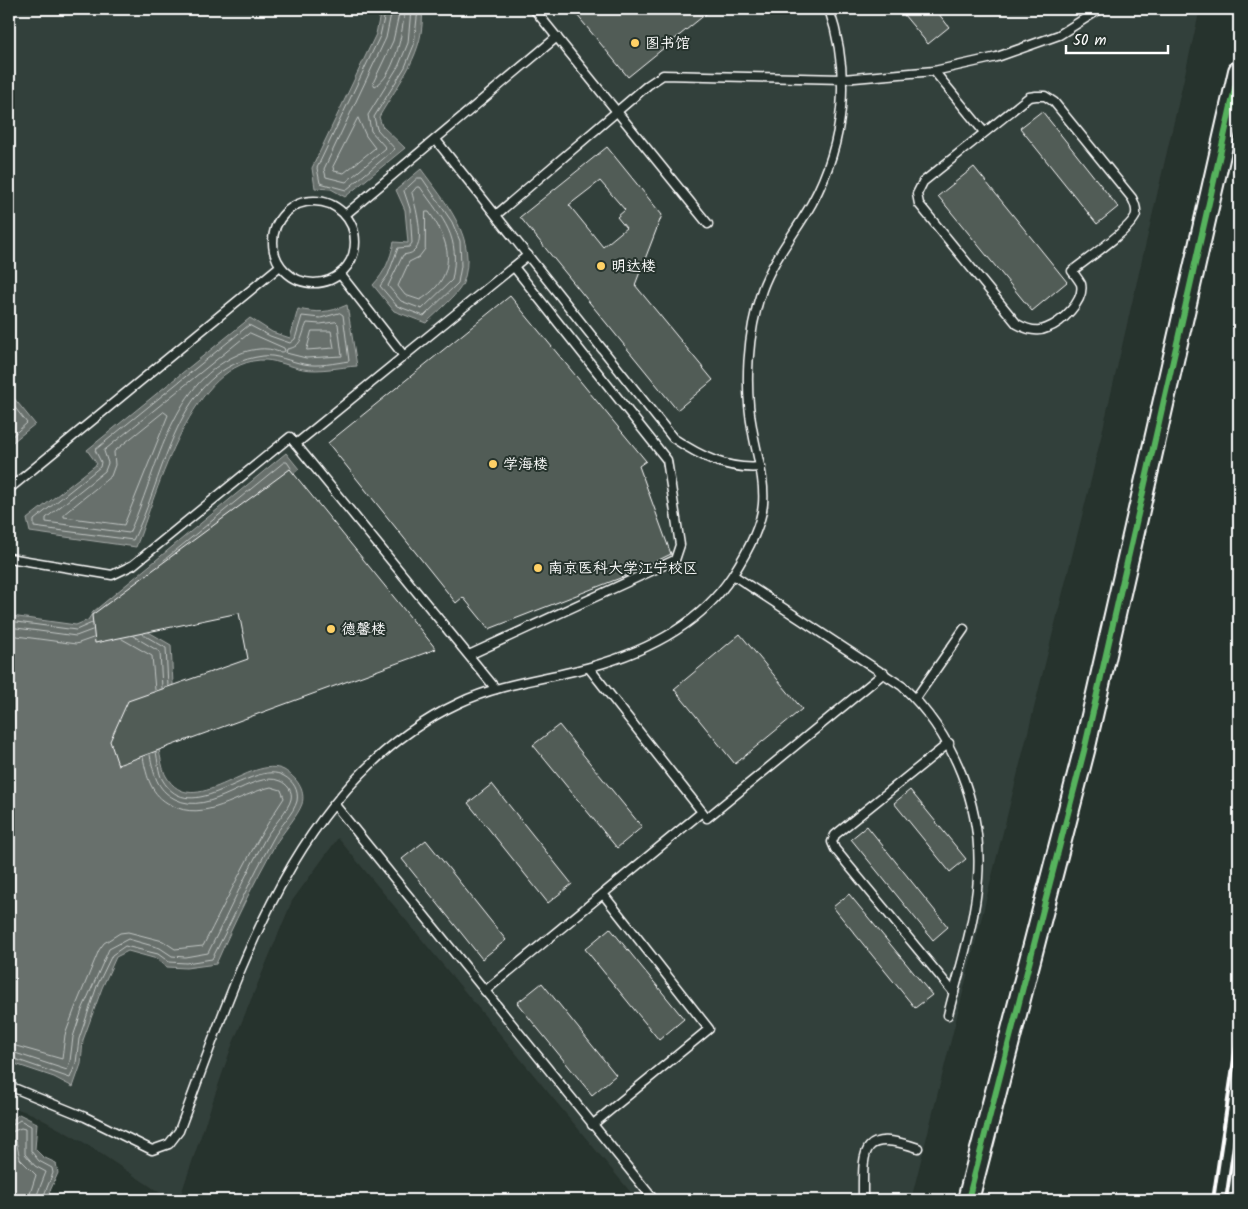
<svg xmlns="http://www.w3.org/2000/svg" width="1248" height="1209" viewBox="0 0 1248 1209" font-family="Kalam,'LXGW WenKai TC',sans-serif">
<rect width="100%" height="100%" fill="#26332d"/>
<filter id="ink" filterUnits="userSpaceOnUse"><feTurbulence type="fractalNoise" baseFrequency=".02" numOctaves="2"/><feDisplacementMap in="SourceGraphic" scale="10" xChannelSelector="R" yChannelSelector="G"/><feConvolveMatrix kernelMatrix="1 2 1 2 8 2 1 2 1" color-interpolation-filters="sRGB"/></filter>
<g filter="url(#ink)">
<path fill="#333f3a" d="M9,9H1200L1092,476L911,1200H637L338,838L292,901L231,1048L179,1200H171L83,1142L32,1114L9,1106Z"/>
<g fill="#67706c" stroke="#a4a9a7">
<path d="M381,9H422C426,52 399,82 379,117L382,126L405,148L345,197L331,189L315,188L312,168L376,34Z"/>
<path d="M421,169C445,202 479,239 463,283C459,294 435,314 426,323L394,311L373,285C385,272 390,260 394,242L408,243L405,210L396,190Z"/>
<path d="M347,305L357,366C340,367 320,372 303,369C291,367 279,361 266,360C193,357 157,493 136,547L30,532L27,519L97,464L87,450L250,318L272,332L290,338L298,309C317,313 329,313 347,305Z"/>
<path d="M9,392L35,424L9,445Z"/>
<path d="M286,453L299,469L121,616L171,645L174,703L154,713C156,727 160,766 166,776C193,823 251,753 284,770C296,777 306,790 302,804C298,816 282,833 275,845C253,884 234,923 216,964L186,968L167,967L157,959L128,951L116,957L102,988L83,1040L81,1064L73,1087L54,1077L9,1062V618L11,616L76,625L88,620L93,612Z"/>
<path d="M19,1114L37,1123L35,1149L43,1157L56,1163L58,1173L46,1200H9V1123Z"/>
</g>
<g fill="none" stroke-linecap="round" stroke-linejoin="round">
<g stroke="#c2c6c4" stroke-width="1">
<path d="M386,9L380,36L317,168L320,183L346,190L395,149L377,129L374,117L405,67L414,45L418,9"/>
<path d="M392,9L386,38L324,169L326,177L346,182L386,148L371,131L368,115L399,65L408,43L411,9"/>
<path d="M402,13L404,16C402,35 394,77 375,86L373,83L393,41L399,14Z"/>
<path d="M358,118L366,136L375,148L344,173L334,171L333,167Z"/>
<path d="M418,178H422L452,222L460,241L461,266L458,283L424,316L397,306L380,286L388,275L398,248L409,247L412,243L410,209L404,191Z"/>
<path d="M417,187H420C444,221 461,236 452,280L422,309L401,301L388,286L403,255C407,254 411,254 414,251C426,242 415,205 412,193Z"/>
<path d="M426,212H429C452,244 458,277 420,300L405,295L398,286L409,262L419,257L425,249Z"/>
<path d="M340,313L343,315L349,361C335,363 318,367 304,364C291,362 276,354 263,356C175,367 166,476 133,540L34,527V520L100,467L101,462L95,450L249,325L270,336L290,343L295,339L302,316L320,318Z"/>
<path d="M336,322L338,324L342,356L306,358L286,353L287,349C303,347 301,335 307,323L320,324Z"/>
<path d="M312,331H331L334,348L307,350Z"/>
<path d="M250,333L284,348L285,351C279,354 274,349 267,349C259,348 244,351 237,355C168,386 158,472 129,533L46,522V518L105,471L108,463L104,451Z"/>
<path d="M9,400L27,423L9,439"/>
<path d="M164,412L168,415L124,525L64,517V514L111,476L115,465L114,452Z"/>
<path d="M164,560L284,462H287L291,468"/>
<path d="M9,621L76,630L92,623"/>
<path d="M9,627L76,636L92,630"/>
<path d="M142,634L166,648L168,686"/>
<path d="M9,635L76,644L93,638"/>
<path d="M133,636L160,652L162,688"/>
<path d="M122,639L152,656L155,690"/>
<path d="M9,1044L62,1059L65,1035L75,1008L99,950L104,943L120,933L128,932L163,941L175,949L203,946C229,896 252,845 284,798L281,790L271,787C239,794 204,823 171,805C151,795 147,778 143,757"/>
<path d="M9,1051L67,1070L70,1061L73,1037L82,1010L109,949L128,939L160,948L172,956L185,957L208,953C228,914 245,875 266,837C272,827 289,809 291,799C293,791 287,784 280,781C253,769 211,818 175,799C156,789 154,774 150,755"/>
<path d="M9,1057L70,1078L76,1063L79,1039L97,986L112,955L125,946L158,954L169,962L186,963L212,959C233,919 251,878 273,839C279,827 294,813 297,801C299,790 293,781 284,776C253,757 191,831 162,779C158,772 158,760 156,752"/>
<path d="M9,1127L20,1120L31,1126V1151L39,1161L52,1168L53,1173L42,1200"/>
<path d="M9,1133L21,1128L25,1129V1154L35,1166L46,1172L35,1200"/>
<path d="M9,1141H16L20,1159L36,1175L28,1200"/>
</g>
</g>
<g fill="#515c57" stroke="#fff" fill-rule="evenodd">
<path d="M572,9H712L628,77Z"/>
<path d="M899,9H935L949,27L928,44Z"/>
<path d="M1042,111L1118,207L1097,224L1020,128Z"/>
<path d="M607,147L662,215L635,285L713,380L677,410L520,217ZM600,181L625,210L617,217L626,228L603,247L569,205Z"/>
<path d="M974,167L1067,282L1032,311L938,196Z"/>
<path d="M510,296L646,461L639,466L671,554L628,575L489,629L463,597L456,603L328,443Z"/>
<path d="M290,469L436,649L118,765L110,741L128,701L248,659L239,613L95,643L92,615Z"/>
<path d="M740,634L802,709L735,764L674,689Z"/>
<path d="M559,725L642,827L617,848L533,745Z"/>
<path d="M492,784L572,884L548,903L468,803Z"/>
<path d="M910,790L966,859L950,872L894,803Z"/>
<path d="M867,826L948,927L933,940L851,839Z"/>
<path d="M426,840L506,940L482,959L402,859Z"/>
<path d="M849,894L932,995L915,1008L833,907Z"/>
<path d="M610,928L684,1019L659,1040L585,949Z"/>
<path d="M542,983L616,1075L592,1095L517,1003Z"/>
</g>
<g fill="none" stroke-linecap="round" stroke-linejoin="round">
<defs>
<g id="service">
<path d="M534,9L708,224"/>
<path d="M934,71L984,132"/>
<path d="M1036,96H1045L1054,102L1132,198C1135,204 1138,211 1135,217C1127,232 1087,259 1072,271C1075,275 1079,280 1081,284C1085,301 1061,323 1047,328C1037,333 1026,329 1017,324L919,204L917,194L923,182L1029,97Z"/>
<path d="M436,140L673,438C700,456 727,470 761,467"/>
<circle cx="314" cy="242" r="41"/>
<path d="M345,215L557,37"/>
<path d="M496,215L648,85L663,75L843,79L934,71L997,57L1059,35L1100,9"/>
<path d="M340,274L404,356"/>
<path d="M296,444L528,255"/>
<path d="M9,489L280,266"/>
<path d="M9,558L112,575L133,565L290,437L496,689"/>
<path d="M733,575L902,686C954,734 983,807 978,878C975,924 959,970 948,1015"/>
<path d="M469,655L675,560L680,545L667,460L514,267"/>
<path d="M589,668L707,818L884,673"/>
<path d="M916,698L964,629"/>
<path d="M949,743L835,835L832,842L835,849L954,993"/>
<path d="M335,805L654,1200"/>
<path d="M485,991L702,812"/>
<path d="M9,1086L85,1117L152,1150L169,1144L179,1131C238,975 295,780 459,703C501,683 546,679 590,667C645,652 700,625 732,576C745,556 761,528 763,504C765,479 757,456 753,433C744,388 747,333 762,290C773,259 796,232 812,203C845,142 851,74 829,9"/>
<path d="M592,1125L709,1029L603,894"/>
<path d="M863,1200C863,1151 859,1128 918,1148"/>
</g>
<path id="tertiary" d="M968,1200L1084,751L1239,71"/>
</defs>
<use href="#service" stroke="#fff" stroke-width="11"/>
<use href="#tertiary" stroke="#fff" stroke-width="24"/>
<use href="#service" stroke="#26332d" stroke-width="8"/>
<use href="#tertiary" stroke="#26332d" stroke-width="20"/>
<g stroke="#fff" stroke-width="4">
<path d="M1213,1200L1239,1026"/>
<path d="M1226,1200L1239,1111"/>
<path d="M1236,1200L1239,1179"/>
</g>
<defs>
<path id="cycleway" d="M968,1200L1084,751L1239,71"/>
</defs>
<use href="#cycleway" stroke="#26332d" stroke-width="9"/>
<use href="#cycleway" stroke="#56b35d" stroke-width="6"/>
</g>
</g>
<g fill="#ffd166" stroke="#26332d" stroke-width="2">
<circle cx="635" cy="43" r="5"/>
<circle cx="601" cy="266" r="5"/>
<circle cx="493" cy="464" r="5"/>
<circle cx="538" cy="568" r="5"/>
<circle cx="331" cy="629" r="5"/>
</g>
<g text-anchor="middle" stroke-width="4" stroke-linejoin="round" paint-order="stroke">
<g font-size="15" fill="#fff" stroke="#26332d" text-anchor="start">
<text x="645" y="48">图书馆</text>
<text x="611" y="271">明达楼</text>
<text x="503" y="469">学海楼</text>
<text x="548" y="573">南京医科大学江宁校区</text>
<text x="341" y="634">德馨楼</text>
</g>
</g>
<rect width="1248" height="1209" fill="none" stroke="#26332d" stroke-width="30"/>
<rect x="15" y="15" width="1218" height="1179" fill="none" stroke="#fff" stroke-width="2" filter="url(#ink)"/>
<path d="M1066 45v8h102v-8" fill="none" stroke="#ffffff" stroke-width="2.5"/>
<text x="1073" y="45" font-size="15" fill="#ffffff" stroke="#26332d" stroke-width="4" paint-order="stroke">50 m</text>
</svg>
